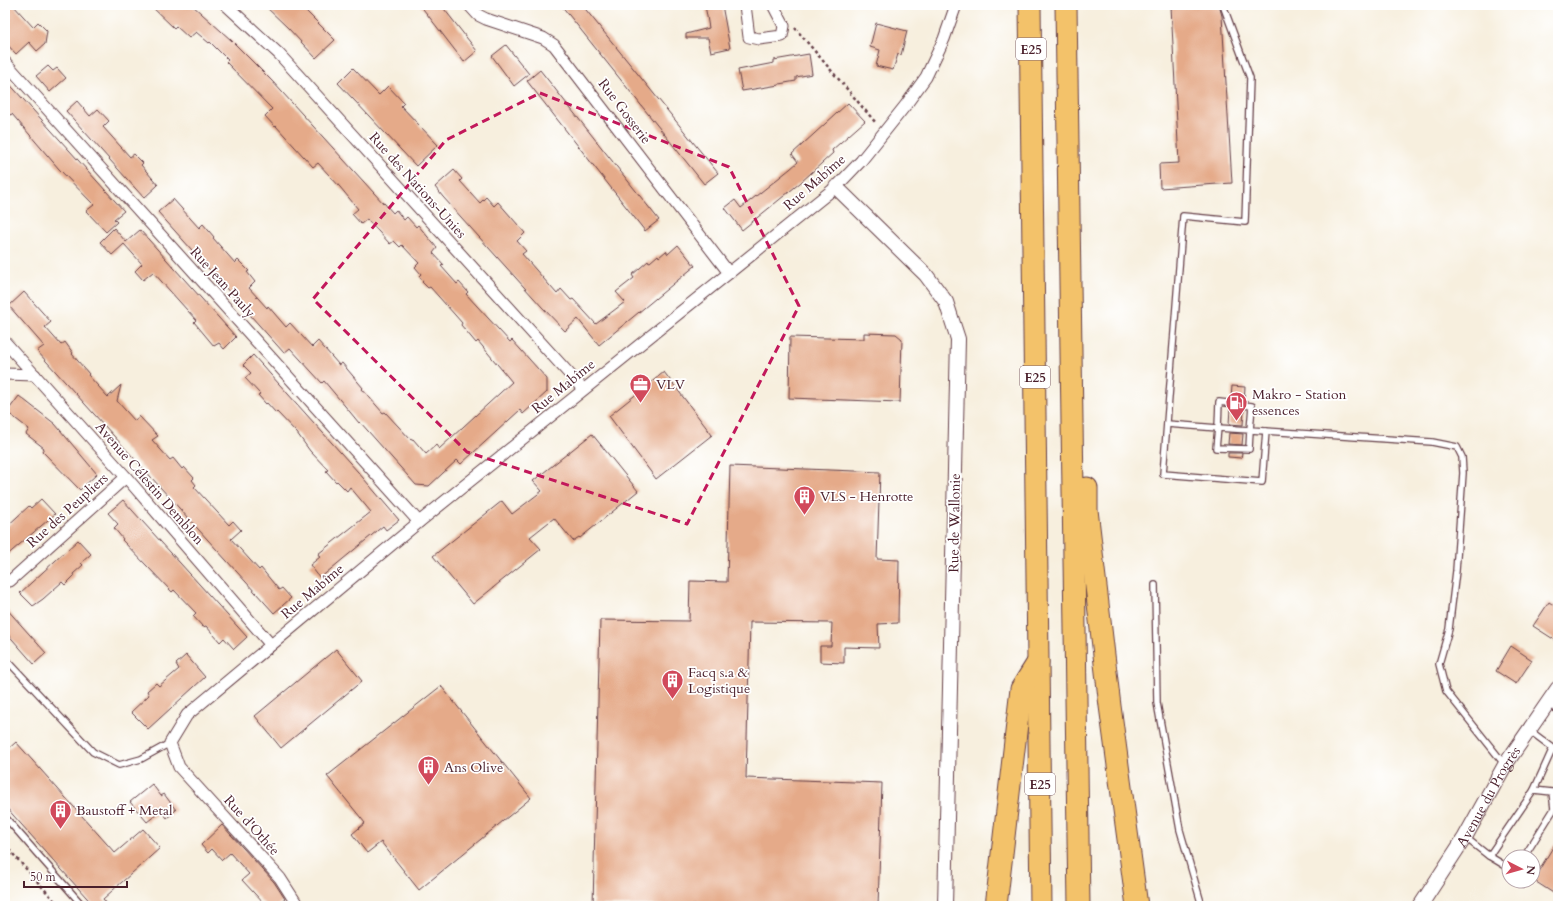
<svg xmlns="http://www.w3.org/2000/svg" width="1563" height="911" viewBox="0 0 1563 911" font-family="Cardo,serif">
<rect width="100%" height="100%" fill="#fff"/>
<filter id="ink" filterUnits="userSpaceOnUse"><feTurbulence type="fractalNoise" baseFrequency=".025" numOctaves="2"/><feDisplacementMap in="SourceGraphic" scale="8" xChannelSelector="R" yChannelSelector="G"/><feConvolveMatrix kernelMatrix="1 2 1 2 8 2 1 2 1" color-interpolation-filters="sRGB"/></filter>
<filter id="wash" filterUnits="userSpaceOnUse"><feTurbulence type="fractalNoise" baseFrequency=".012" numOctaves="4" result="noise"/><feDisplacementMap in="SourceGraphic" scale="16" xChannelSelector="R" yChannelSelector="G"/><feGaussianBlur stdDeviation="0.9" result="paint"/><feColorMatrix in="noise" values="0 0 0 0 0 0 0 0 0 0 0 0 0 0 0 0 0 1.4 0 .05"/><feComposite in="paint" operator="in"/></filter>
<g filter="url(#wash)">
<rect width="100%" height="100%" fill="#f7efde"/>
<g id="blocks">
<g fill="#e5aa89">
<path d="M5,5H13L33,27L38,22L47,31L45,44L37,51L29,42L16,54L5,42Z"/>
<path d="M150,5H192L231,40L272,81L384,204V203L393,213L396,210L404,220L407,217L416,227L418,225L437,248L433,253L444,265L441,266L457,284L459,282L468,292L466,294L510,342L512,340L547,379V392L523,414L520,410L461,464L457,460L429,486L416,485L360,422L359,423L350,412L324,381L322,383L290,348L284,353L158,212L173,199L199,228L203,224L214,237L213,238L235,263L238,260L249,271L247,272L255,282L249,288L267,308L268,306L286,327L290,323L312,347L318,341L339,365L342,363L363,388L362,389L383,413L385,412L411,440L413,439L426,454L436,445L439,449L512,382L478,341L476,343L461,325L462,323L455,315L430,287L428,288L422,282L423,281L419,276L421,274L415,267L419,263L402,245L400,247L394,241L390,244L367,219L361,224L352,214L358,209L340,187L318,163L313,167L276,126L275,127L265,116L272,109L226,62L228,60L210,42L209,43L196,32L189,38L176,26L174,28Z"/>
<path d="M264,5H300L335,40L316,58L288,28Z"/>
<path d="M420,5H441L477,51L464,62Z"/>
<path d="M561,5H582L718,173L704,184Z"/>
<path d="M705,5H722L730,48L711,52L708,38H686V34L709,28Z"/>
<path d="M1185,5H1219L1222,16L1232,183L1160,188L1159,164L1179,163L1171,6Z"/>
<path d="M876,23L907,31L901,55L898,54L893,70L876,66L880,50L870,47Z"/>
<path d="M506,45L529,74L514,86L492,56Z"/>
<path d="M809,54L812,74L796,77V81L779,84V85L742,91L738,70L774,63V60Z"/>
<path d="M48,66L53,71L57,68L66,78L50,92L36,76Z"/>
<path d="M353,68L379,95L388,86L404,103L401,106L438,145L416,166L338,83Z"/>
<path d="M540,70L659,220L645,231L527,81Z"/>
<path d="M5,79L124,211L114,219L117,222L106,232L86,211L94,205L59,169L12,114L10,115L5,109Z"/>
<path d="M77,101L90,116L98,109L109,121L103,127L130,157L134,154L143,163L141,165L158,185L144,198L66,111Z"/>
<path d="M848,103L865,121L832,150L833,153L800,183L742,230L725,208L735,200L741,208L790,169L798,162L792,154Z"/>
<path d="M454,170L462,179L460,181L480,203L486,197L494,206L498,202L525,233L517,241L526,251L522,254L557,294L561,289L571,300L573,299L596,324L625,302L616,292L634,278L632,275L648,261L650,262L658,255L659,257L666,251L668,254L678,245L695,266L599,345L578,319L565,331L542,307L443,197L435,187Z"/>
<path d="M114,228L126,242L140,230L236,337L224,349L219,343L214,346L194,322L196,320L153,272L143,280L135,271L142,264L124,244L112,255L100,242Z"/>
<path d="M24,292L51,322L45,327L61,345L65,342L73,353L72,354L89,374L88,375L108,397L121,385L117,401L135,421L139,416L158,436L152,440L170,460L173,458L182,469L184,467L194,478L192,480L196,485L194,487L229,525L233,521L241,530L231,539L259,570L261,568L279,590L282,588L291,598L274,613L37,351L44,346L9,306Z"/>
<path d="M864,333L896,334L902,339L900,402L789,398L790,337L864,339Z"/>
<path d="M253,355L358,472L399,520L386,530L383,526L320,578L310,565L320,557L318,554L371,512L350,487L347,491L337,481L336,482L326,471L328,470L310,451L297,433L277,412L276,413L267,403L266,404L258,395L260,394L245,378L251,373L243,365Z"/>
<path d="M664,372L712,435L656,479L609,416Z"/>
<path d="M1232,386L1245,387L1244,401L1231,399Z"/>
<path d="M19,396L55,424L97,474L80,490L42,451L44,448L26,434L29,429L7,412Z"/>
<path d="M1230,408L1244,409L1243,425L1229,424Z"/>
<path d="M1229,433L1243,434L1242,445L1228,444Z"/>
<path d="M592,434L638,491L580,538L579,537L573,541L554,518L530,537L541,549L473,604L433,556L502,501L512,514L542,491L533,481Z"/>
<path d="M1228,453H1242L1241,458L1228,457Z"/>
<path d="M730,466L880,472L877,559L899,560L898,623L878,624L879,648L844,647V663L820,662V646H831L832,623L750,622L746,778L882,783L878,906L593,905L600,620L689,621L690,581L727,582Z"/>
<path d="M41,499L55,514L5,557V528L29,506L31,508Z"/>
<path d="M123,500L247,637L234,649L224,638L220,642L206,626L203,627L193,616L196,613L174,590L172,592L122,540L123,539L114,528L118,524L108,513Z"/>
<path d="M78,540L91,554L81,563L83,565L73,574L74,576L65,585L62,582L43,599L33,606L20,593Z"/>
<path d="M1549,602L1558,608V642L1533,626Z"/>
<path d="M5,607L46,653L34,664L5,631Z"/>
<path d="M1511,646L1532,660L1516,684L1496,671Z"/>
<path d="M336,649L362,681L281,748L255,716Z"/>
<path d="M186,655L205,677L148,729L131,712L149,695L147,691L156,683L159,686L179,669L176,664Z"/>
<path d="M441,686L531,798L419,890L381,842L367,853L352,834L365,823L327,776Z"/>
<path d="M16,742L115,853L143,829L160,848L103,899L109,906H94L5,806V752Z"/>
<path d="M152,784L161,796L164,794L176,810L167,818L161,811L147,822L130,802Z"/>
<path d="M222,825L274,882L285,899L277,906H266L242,880L249,874L230,853L222,860L212,849L208,853L201,845Z"/>
<path d="M1558,839V896L1533,880Z"/>
</g>
</g>
</g>
<g filter="url(#ink)">
<use href="#blocks" fill-opacity="0" stroke="#643e46" stroke-width="1"/>
<g fill="none" stroke-linecap="round" stroke-linejoin="round">
<defs>
<g id="service">
<path d="M1223,5L1250,78L1245,222L1183,216L1163,474L1262,482L1266,431"/>
<path d="M1167,424L1218,428L1219,402L1252,406L1250,430L1432,442L1457,447L1462,457L1463,473L1456,571L1449,629L1439,664L1446,691L1505,765"/>
<path d="M1218,428L1250,430L1249,449L1216,448Z"/>
<path d="M1155,585L1157,703L1180,830L1202,906"/>
<path d="M5,658L93,752L119,765L141,759L170,743"/>
<path d="M1548,704L1558,710"/>
<path d="M1529,730L1553,748L1534,790"/>
<path d="M5,817L83,906"/>
<path d="M1466,838L1489,856L1509,868"/>
<path d="M1489,856L1534,790L1552,792L1554,809L1524,857"/>
</g>
<g id="minor">
<path d="M226,5L279,54L583,389"/>
<path d="M469,5L478,15L486,19L543,38L554,45L729,273"/>
<path d="M745,5L749,37L759,39L782,36L784,26L773,5"/>
<path d="M5,62L419,522"/>
<path d="M5,342L126,477L271,645"/>
<path d="M5,374L35,375"/>
<path d="M10,581L126,477"/>
<path d="M298,906L280,878L179,767L170,743L187,715L419,522L836,187L861,161L905,106L926,77L944,39L956,5"/>
</g>
<g id="tertiary">
<path d="M836,187L926,275L946,302L958,339L945,906"/>
<path id="s1" d="M1420,906L1465,837L1505,765L1558,688"/>
</g>
<g id="motorway">
<path d="M1030,5L1041,906"/>
<path d="M1066,5L1079,906"/>
<path d="M1087,488V510L1110,706L1137,906"/>
<path d="M996,906L1021,689L1038,662"/>
</g>
</defs>
<use href="#service" stroke="#643e46" stroke-width="8"/>
<use href="#minor" stroke="#643e46" stroke-width="13"/>
<use href="#tertiary" stroke="#643e46" stroke-width="16"/>
<use href="#motorway" stroke="#643e46" stroke-width="23"/>
<g stroke="#643e46" stroke-width="2.5" stroke-dasharray="3 3" stroke-linecap="butt">
<path d="M795,28L876,123"/>
<path d="M5,845L59,906"/>
</g>
<use href="#service" stroke="#fff" stroke-width="5.5"/>
<use href="#minor" stroke="#fff" stroke-width="11"/>
<use href="#tertiary" stroke="#fff" stroke-width="14"/>
<use href="#motorway" stroke="#f3c26a" stroke-width="21"/>
</g>
</g>
<path fill="none" stroke="#c2185b" stroke-width="3" stroke-dasharray="8 5" stroke-linejoin="round" d="M540,93L729,167L799,306L687,524L467,452L313,299L446,140Z"/>
<defs>
<symbol id="office-pin" viewBox="-11 -11 22 30"><path d="M0 17L-7.5 6A9.5 9.5 0 1 1 7.5 6Z" fill="#d1495b" stroke="#fff"/><path d="M-6-3h4V-5.5h4V-3h4V5H-6ZM-1-4.5V-3h2v-1.5ZM-6 0V1H6V0Z" fill="#fff"/></symbol>
<symbol id="fuel-pin" viewBox="-11 -11 22 30"><path d="M0 17L-7.5 6A9.5 9.5 0 1 1 7.5 6Z" fill="#d1495b" stroke="#fff"/><path d="M-5.5-6h7V0h2V4h1.3V-2.5L3-4.5l.8-.8L6-3V5H2.5V1h-1V6h-7ZM-4.2-4.7v3.2H.2V-4.7Z" fill="#fff"/></symbol>
<symbol id="building-pin" viewBox="-11 -11 22 30"><path d="M0 17L-7.5 6A9.5 9.5 0 1 1 7.5 6Z" fill="#d1495b" stroke="#fff"/><path d="M-4-6H4V6H1V3H-1V6H-4ZM-2.5-4.3h1.7v1.8h-1.7ZM.8-4.3h1.7v1.8H.8ZM-2.5-1h1.7V.8h-1.7ZM.8-1h1.7V.8H.8Z" fill="#fff"/></symbol>
</defs>
<g fill-rule="evenodd">
<use href="#office-pin" x="628" y="372" width="25" height="34"/>
<use href="#fuel-pin" x="1224" y="390" width="25" height="34"/>
<use href="#building-pin" x="792" y="484" width="25" height="34"/>
<use href="#building-pin" x="660" y="668" width="25" height="34"/>
<use href="#building-pin" x="416" y="754" width="25" height="34"/>
<use href="#building-pin" x="48" y="798" width="25" height="34"/>
</g>
<g text-anchor="middle" stroke-width="3.5" stroke-linejoin="round" paint-order="stroke">
<g fill="#fff" stroke="#80626b" stroke-width="1">
<rect x="1016" y="38" width="30" height="22" rx="3"/>
<rect x="1020" y="366" width="30" height="22" rx="3"/>
<rect x="1025" y="773" width="30" height="22" rx="3"/>
</g>
<g font-size="13" font-weight="bold" fill="#4a1f2b">
<text x="1031" y="54">E25</text>
<text x="1035" y="382">E25</text>
<text x="1040" y="789">E25</text>
</g>
<g font-size="14" fill="#4a1f2b" stroke="#fff">
<text transform="translate(625 111) rotate(53)" y="5">Rue Gosserie</text>
<text transform="translate(814 182) rotate(-41)" y="5">Rue Mabîme</text>
<text transform="translate(418 185) rotate(48)" y="5">Rue des Nations-Unies</text>
<text transform="translate(223 282) rotate(48)" y="5">Rue Jean Pauly</text>
<text transform="translate(563 386) rotate(-39)" y="5">Rue Mabîme</text>
<text transform="translate(150 483) rotate(49)" y="5">Avenue Célestin Demblon</text>
<text transform="translate(67 510) rotate(-42)" y="5">Rue des Peupliers</text>
<text transform="translate(954 523) rotate(-89)" y="5">Rue de Wallonie</text>
<text transform="translate(312 591) rotate(-40)" y="5">Rue Mabîme</text>
<text dy="5" stroke="none"><textPath href="#s1" startOffset="129">Avenue du Progrès</textPath></text>
<text transform="translate(252 825) rotate(48)" y="5">Rue d'Othée</text>
</g>
<g font-size="14" fill="#4a1f2b" stroke="#fff" text-anchor="start">
<text x="656" y="389">VLV</text>
<text x="1252" y="399">Makro - Station<tspan x="1252" dy="16">essences</tspan></text>
<text x="820" y="501">VLS - Henrotte</text>
<text x="688" y="677">Facq s.a &amp;<tspan x="688" dy="16">Logistique</tspan></text>
<text x="444" y="772">Ans Olive</text>
<text x="76" y="815">Baustoff + Metal</text>
</g>
</g>
<rect width="1563" height="911" fill="none" stroke="#fff" stroke-width="20"/>
<g transform="translate(1521 869) rotate(96)"><circle r="19" fill="#ffffff" stroke="#b7a5aa"/>
<path d="M0-3L7 15L0 10L-7 15Z" fill="#d1495b"/>
<text y="-6" font-size="11" font-weight="bold" text-anchor="middle" fill="#4a1f2b">N</text>
</g>
<path d="M24 881v6h103v-6" fill="none" stroke="#4a1f2b" stroke-width="2"/>
<text x="30" y="881" font-size="12" fill="#4a1f2b" stroke="#ffffff" stroke-width="3" paint-order="stroke">50 m</text>
</svg>
